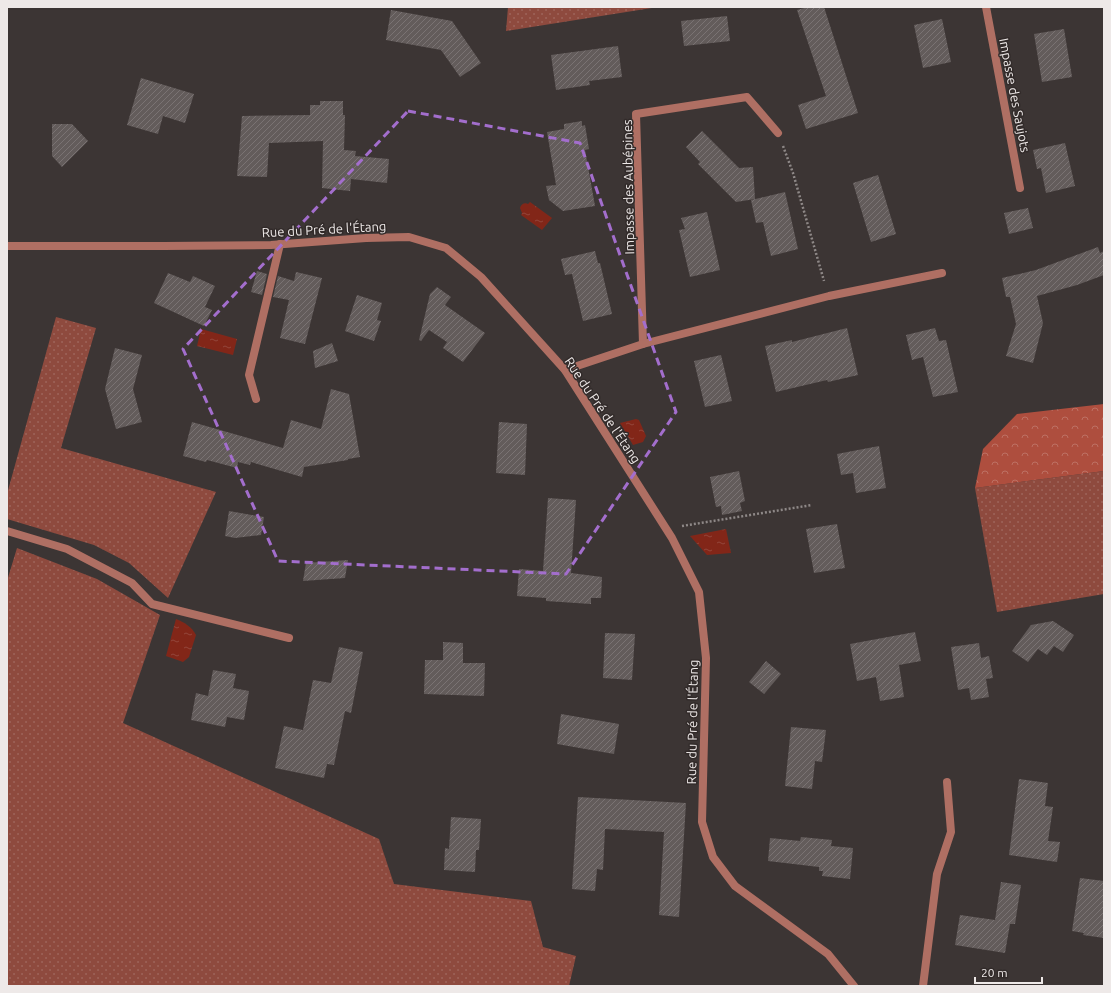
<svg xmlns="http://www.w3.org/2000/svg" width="1111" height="993" viewBox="0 0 1111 993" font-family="Ubuntu,sans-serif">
<defs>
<pattern id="grass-dots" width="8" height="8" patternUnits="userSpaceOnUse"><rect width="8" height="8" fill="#8e4a3e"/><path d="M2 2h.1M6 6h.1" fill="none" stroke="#9e645a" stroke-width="1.8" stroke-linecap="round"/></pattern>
<pattern id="forest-crowns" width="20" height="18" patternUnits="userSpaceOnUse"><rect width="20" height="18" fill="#ae4e3e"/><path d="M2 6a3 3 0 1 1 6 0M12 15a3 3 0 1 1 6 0" fill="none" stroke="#bd7063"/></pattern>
<pattern id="water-ripples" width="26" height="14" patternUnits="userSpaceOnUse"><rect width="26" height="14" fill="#822618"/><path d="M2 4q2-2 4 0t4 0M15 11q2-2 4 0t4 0" fill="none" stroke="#94463a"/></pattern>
<pattern id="building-hatch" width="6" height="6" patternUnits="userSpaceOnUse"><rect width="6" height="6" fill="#635c5b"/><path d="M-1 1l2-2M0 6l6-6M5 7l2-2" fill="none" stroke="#7a7373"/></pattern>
</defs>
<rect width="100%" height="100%" fill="#3c3534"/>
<g fill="url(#grass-dots)">
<path d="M508,7H658L506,31Z"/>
<path d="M56,317L96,328L61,448L216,492L168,598L129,563L94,545L7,519V494Z"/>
<path d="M1104,471V594L997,612L975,488Z"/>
<path d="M17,548L97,579L160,615L123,723L379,839L394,884L531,901L543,947L576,956L569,986H7V581Z"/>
</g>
<path fill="url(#forest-crowns)" d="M1104,404V471L975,488L983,449L1017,414Z"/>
<g fill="url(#water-ripples)">
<path d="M530,202L552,218L542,230L521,215L522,213L520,208C521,204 525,202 528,204Z"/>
<path d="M201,329L237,339L233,355L197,346Z"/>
<path d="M636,419L639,420L646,436L643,442L633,445L620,423Z"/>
<path d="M726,529L731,553L707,555L690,536Z"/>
<path d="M176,619C184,622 192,627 196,635L189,657L183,662L166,656Z"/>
</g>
<g fill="url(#building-hatch)">
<path d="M808,7H824L858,113L806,129L798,105L826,96L797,10Z"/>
<path d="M391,10L452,21L481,63L460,77L441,50L386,40Z"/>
<path d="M727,16L730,41L684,46L681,21Z"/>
<path d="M942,19L951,62L923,68L914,25Z"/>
<path d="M1064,29L1072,77L1042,82L1034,34Z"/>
<path d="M618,46L622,77L589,81L590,85L556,90L551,55Z"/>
<path d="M141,78L194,94L185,123L163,116L158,134L127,125Z"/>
<path d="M320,101H343V115H345L344,150L356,151L355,156L389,159L387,183L351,179L350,191L322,188L323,141L269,143L267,177L237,176L242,116L310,115V105H320Z"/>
<path d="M582,121V126L585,125L589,149L585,150L595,206L563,211L549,200L546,186L556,185L547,132L564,129V124Z"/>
<path d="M52,124H72L88,141L62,167L52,156Z"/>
<path d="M702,131L739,168L753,167L755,199L736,202L698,164L700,162L686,147Z"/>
<path d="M1065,143L1075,186L1046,193L1041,168L1037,169L1033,150Z"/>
<path d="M878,175L896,234L871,242L853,183Z"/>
<path d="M785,192L798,249L771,256L763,222L756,223L751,200Z"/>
<path d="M1028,208L1033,228L1009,234L1004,213Z"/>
<path d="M707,212L720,270L690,277L679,230L685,229L681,218Z"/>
<path d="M1098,247L1100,253L1104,251V275L1077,285L1037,296L1043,323L1033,363L1006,356L1016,324L1010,297H1006L1002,278L1036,270Z"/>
<path d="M595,251L598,263H600L612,314L583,321L572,274L565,275L561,259Z"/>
<path d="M257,271L267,274L262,295L251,292Z"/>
<path d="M296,272L322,278L305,344L280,338L289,300L273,297L278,276L294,281Z"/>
<path d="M168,273L190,282L193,276L215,286L205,307L212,310L204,326L154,303Z"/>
<path d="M437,287L451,297L445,305L485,333L463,362L443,348L447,342L429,330L421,341L419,340L430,294Z"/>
<path d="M357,295L382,303L377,320L381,321L374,341L345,331Z"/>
<path d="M847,328L858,375L828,382L827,380L776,392L765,346L792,340V342Z"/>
<path d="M935,328L939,341L946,340L958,392L933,397L923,357L912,360L906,335Z"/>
<path d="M332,343L338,361L315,368L313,351Z"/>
<path d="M115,348L142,355L133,389L142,422L116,429L105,389Z"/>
<path d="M721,355L732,401L705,407L694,361Z"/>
<path d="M331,389L349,394L360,457L348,459V460L304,467L302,477L251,462L250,465L238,462L237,468L207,460L206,462L183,456L192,422L283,448L291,420L321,429Z"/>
<path d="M499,422L527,424L525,475L496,473Z"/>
<path d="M879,446L886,488L856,493L853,473L841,475L837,454Z"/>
<path d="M739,471L745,501L740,503L742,511L722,515L721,506L716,507L710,477Z"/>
<path d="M548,498L576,500L571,573L602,577L601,598H591V604L546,601V598L517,596L519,569L543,571Z"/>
<path d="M229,511L264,517L261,535L235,538L225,536Z"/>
<path d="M837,524L845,568L814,573L806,529Z"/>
<path d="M348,560L345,578L303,581L306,563Z"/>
<path d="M1053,621L1074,635L1063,652L1054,646L1047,655L1038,649L1028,662L1012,651L1031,625Z"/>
<path d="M915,632L921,661L899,665L904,697L880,701L876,677L857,681L850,644Z"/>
<path d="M605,633L635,634L632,680L603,678Z"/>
<path d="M443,642L463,643V663H485L484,696L424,694L425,660H443Z"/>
<path d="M979,643L981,658L989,656L993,678L986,679L989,697L971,700L969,688L958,690L951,647Z"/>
<path d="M339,647L363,652L351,713L345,711L334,765L327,764L324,778L275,768L284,726L303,730L313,680L331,683Z"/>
<path d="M766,661L781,674L764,694L749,682Z"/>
<path d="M213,670L236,674L233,688L249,691L244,720L227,717L225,727L191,720L196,693L208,696Z"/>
<path d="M561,714L619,724L614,754L557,744Z"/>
<path d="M791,727L826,730L822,762L815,761L812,789L785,786Z"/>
<path d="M1019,779L1048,783L1045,806L1053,807L1048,841L1060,842L1057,862L1009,855Z"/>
<path d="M578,797L686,803L679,917L659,915L664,832L605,829L603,870L597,869L595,891L572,889Z"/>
<path d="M451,817L481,819L479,850H476L475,872L444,870L445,848L449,849Z"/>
<path d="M801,837L832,840L831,846L853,848L850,879L822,876L823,871H819V867L768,861L770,838L800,841Z"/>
<path d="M1080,878L1104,881V938L1083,935L1084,933L1072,931Z"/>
<path d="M1001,882L1021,885L1015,924H1010L1005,953L955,945L960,915L995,920Z"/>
</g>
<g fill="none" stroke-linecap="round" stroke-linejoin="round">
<g stroke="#8e8887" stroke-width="2.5" stroke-dasharray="2 2" stroke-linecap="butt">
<path d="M783,146L793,173L824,281"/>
<path d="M682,526L812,505"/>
</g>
<g stroke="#af6f63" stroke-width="8">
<path d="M986,7L1020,188"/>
<path d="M7,246H164L271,245L366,238L409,237L446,248L481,277L565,370L672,538L699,592L706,658L702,822L713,857L735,886L828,954L854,986"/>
<path d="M643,344L636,114L747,97L778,133"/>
<path d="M565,370L643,344L829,296L942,273"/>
<path d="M256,399L249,375L280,244"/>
<path d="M7,531L67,549L132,583L152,604L289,638"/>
<path d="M923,986L937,874L951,832L947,782"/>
</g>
</g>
<path fill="none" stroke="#a36ecd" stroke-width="3" stroke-dasharray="8 5" stroke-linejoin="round" d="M408,111L580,143L676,412L566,574L278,561L183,349Z"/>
<g text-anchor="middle" stroke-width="3" stroke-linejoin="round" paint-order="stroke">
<g font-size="13" fill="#eee9e8" stroke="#322b2a">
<text transform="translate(1015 95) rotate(79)" y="5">Impasse des Saujots</text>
<text transform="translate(628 187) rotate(-91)" y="5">Impasse des Aubépines</text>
<text transform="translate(324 229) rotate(-3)" y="5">Rue du Pré de l'Étang</text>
<text transform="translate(603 410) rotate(56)" y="5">Rue du Pré de l'Étang</text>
<text transform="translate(692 722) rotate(-89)" y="5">Rue du Pré de l'Étang</text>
</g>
</g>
<rect width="1111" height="993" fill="none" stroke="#eee9e8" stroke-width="16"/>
<path d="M975 977v6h67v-6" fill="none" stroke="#eee9e8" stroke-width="2"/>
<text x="981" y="977" font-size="12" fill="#eee9e8" stroke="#322b2a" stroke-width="3" paint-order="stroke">20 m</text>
</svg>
